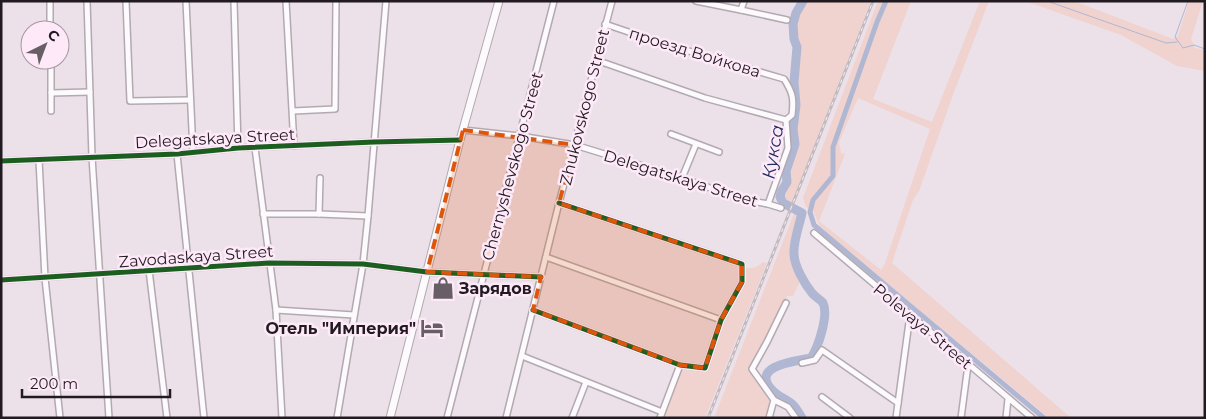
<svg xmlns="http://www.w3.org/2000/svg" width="1206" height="419" viewBox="0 0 1206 419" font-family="Montserrat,sans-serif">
<rect width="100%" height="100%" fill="#ece0e9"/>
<g fill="#f0d2cf" fill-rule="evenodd">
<path d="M805,1H871L792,203L784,198L782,193L788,184L789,171L797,145L795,129L799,104L796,81L799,48L796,38L795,25L798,14Z"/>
<path d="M878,1H911L873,99L932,122L980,1H989L954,92L919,191L913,200L892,263L1071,418H1049L832,237L819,225L814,212L806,207L803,198ZM858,98L930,129L884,266L881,270L819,221L845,154L841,153L839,142Z"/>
<path d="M1025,1H1074L1173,39L1178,36L1189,1H1203L1191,39L1195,48L1205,50V71L1177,66L1121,35Z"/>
<path d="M795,211L800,216C792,247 787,249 801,279L793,296H787L766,342L751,368V372L771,401L766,418H714Z"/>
<path d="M763,262L767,263L705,418H662L681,367L705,370L723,321L743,288L744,268C752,269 757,268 763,262Z"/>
</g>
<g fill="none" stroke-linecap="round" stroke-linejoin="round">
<g stroke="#afb7d3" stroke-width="1">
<path d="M1047,1L1166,43L1177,42"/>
<path d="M1188,1L1175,37L1183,48L1194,45L1205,49"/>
</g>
<path stroke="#afb7d3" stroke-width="5" d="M886,1L877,22L833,147V176L813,200L810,212L814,225L1044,418"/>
<path stroke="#afb7d3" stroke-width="9" d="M802,418C799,413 796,408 793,405C787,399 778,397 773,391C748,366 796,361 811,358C818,348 829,315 823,303C820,299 815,297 812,293C804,283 795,267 794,255C793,241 799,227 802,213L783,203L780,197L781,192L787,182L786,171L795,144L793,129L796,105L794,82L797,47L794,39L793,24L796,13L803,1"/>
<defs>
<g id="street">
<path d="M50,1V30"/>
<path d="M87,1L92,157L109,418"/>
<path d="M126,1L130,101L189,100"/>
<path d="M186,1L193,152"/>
<path d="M234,1L238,148"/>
<path d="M286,1L294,146"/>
<path d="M696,1L741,10L744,1"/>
<path d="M741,10L787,20"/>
<path d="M605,24L658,42L784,79C793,93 794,99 792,115L786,120L788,148L768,204"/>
<path d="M51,60V111"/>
<path d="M596,60L705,98L786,120"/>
<path d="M51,93L90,92"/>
<path d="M293,111L335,109L336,1"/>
<path d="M463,130L520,136L575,145L682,178L741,199L768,204L781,208"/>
<path d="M671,134L719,152"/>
<path d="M255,148L276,310L282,418"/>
<path d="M177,154L204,418"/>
<path d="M39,160L45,278L60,418"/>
<path d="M1,161L177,154L238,148L374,142L460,140"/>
<path d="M682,178L696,144"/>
<path d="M263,214H319L368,216"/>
<path d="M319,214L320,178"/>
<path d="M814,233L1032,418"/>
<path d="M546,257L721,320"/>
<path d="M149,270L167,418"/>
<path d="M1,280L269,263L363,264L427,272L541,277"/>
<path d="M276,310L354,315"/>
<path d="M533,310L680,365L705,368L721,320L742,282V264L559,203"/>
<path d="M522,356L662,412"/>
<path d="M802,363L815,360L822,350L898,403"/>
<path d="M822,397L850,418"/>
<path d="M774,400L788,407L796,418"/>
<path d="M337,418L363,264L368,216L386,1"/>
<path d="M447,418L554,1"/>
<path d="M506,418L559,203L612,1"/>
<path d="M572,418L586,382"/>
<path d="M660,418L680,365"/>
<path d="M769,418L774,400L752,369L767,342L786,303"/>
<path d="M896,418L910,315"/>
<path d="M961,418L968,365"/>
<path d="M1006,418L1008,399"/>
</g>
<path id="secondary" d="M390,418L460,140L499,1"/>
</defs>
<use href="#street" stroke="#b2aab0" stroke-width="8"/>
<use href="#secondary" stroke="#b2aab0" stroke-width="9"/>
<use href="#street" stroke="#fcfafc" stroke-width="5"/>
<use href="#secondary" stroke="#fcfafc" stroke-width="7"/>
<defs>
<path id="rail" d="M708,418L873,1"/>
</defs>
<use href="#rail" stroke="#bfbbbe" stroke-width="3"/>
<use href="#rail" stroke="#fee9f9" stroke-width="1" stroke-dasharray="4" stroke-linecap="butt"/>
<defs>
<g id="cycleway">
<path d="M1,161L177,154L238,148L374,142L460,140"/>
<path d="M1,280L269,263L363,264L427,272L541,277"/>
<path d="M533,310L680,365L705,368L721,320L742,282V264L559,203"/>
</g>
</defs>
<use href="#cycleway" stroke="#fee9f9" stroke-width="8"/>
<use href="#cycleway" stroke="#1b5e20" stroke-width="5"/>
</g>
<path fill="#de560d" fill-opacity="0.2" stroke="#de560d" stroke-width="4" stroke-dasharray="10 6" stroke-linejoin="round" d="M463,130L575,145L559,203L742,264V282L721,320L705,368L680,365L533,310L541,277L427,272Z"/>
<defs>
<symbol id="shop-bare" viewBox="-9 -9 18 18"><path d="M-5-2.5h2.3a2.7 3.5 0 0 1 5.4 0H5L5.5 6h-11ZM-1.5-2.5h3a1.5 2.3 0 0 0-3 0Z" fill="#685f66" stroke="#fee9f9" stroke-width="2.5" paint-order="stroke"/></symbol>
<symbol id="hotel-bare" viewBox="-9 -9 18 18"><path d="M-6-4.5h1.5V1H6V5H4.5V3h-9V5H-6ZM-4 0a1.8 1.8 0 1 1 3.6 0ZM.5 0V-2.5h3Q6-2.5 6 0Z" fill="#685f66" stroke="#fee9f9" stroke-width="2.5" paint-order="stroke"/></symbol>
</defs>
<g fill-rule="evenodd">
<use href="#shop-bare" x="427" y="272" width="32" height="32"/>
<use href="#hotel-bare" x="416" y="312" width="32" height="32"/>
</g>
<g text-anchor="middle" stroke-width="5" stroke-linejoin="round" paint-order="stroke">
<g font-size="16" fill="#211a20" stroke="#fee9f9">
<text transform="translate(695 52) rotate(17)" y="6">проезд Войкова</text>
<text transform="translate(584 107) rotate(-76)" y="6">Zhukovskogo Street</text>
<text transform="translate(215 138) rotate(-3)" y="6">Delegatskaya Street</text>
<text transform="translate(512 166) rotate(-75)" y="6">Chernyshevskogo Street</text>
<text transform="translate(681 178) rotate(17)" y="6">Delegatskaya Street</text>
<text transform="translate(196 256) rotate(-4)" y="6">Zavodaskaya Street</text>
<text transform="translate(923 326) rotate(40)" y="6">Polevaya Street</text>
</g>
<g font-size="16" font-weight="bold" fill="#211a20" stroke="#fee9f9" text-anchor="start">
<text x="459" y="294">Зарядов</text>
<text x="416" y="334" text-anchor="end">Отель "Империя"</text>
</g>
<g font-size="18" font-style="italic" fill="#1d2d5c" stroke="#fee9f9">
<text transform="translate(773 152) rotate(-80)" y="6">Кукса</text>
</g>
</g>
<rect width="1206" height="419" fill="none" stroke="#211a20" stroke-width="5"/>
<g transform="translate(45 45) rotate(42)"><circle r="24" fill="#fee9f9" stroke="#a696a2"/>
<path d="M0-4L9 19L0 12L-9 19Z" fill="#685f66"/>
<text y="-8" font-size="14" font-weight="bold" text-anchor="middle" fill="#211a20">С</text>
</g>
<path d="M22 389v8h148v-8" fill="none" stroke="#211a20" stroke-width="2.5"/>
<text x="30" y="389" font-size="15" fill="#211a20" stroke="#fee9f9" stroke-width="4" paint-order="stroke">200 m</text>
</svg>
